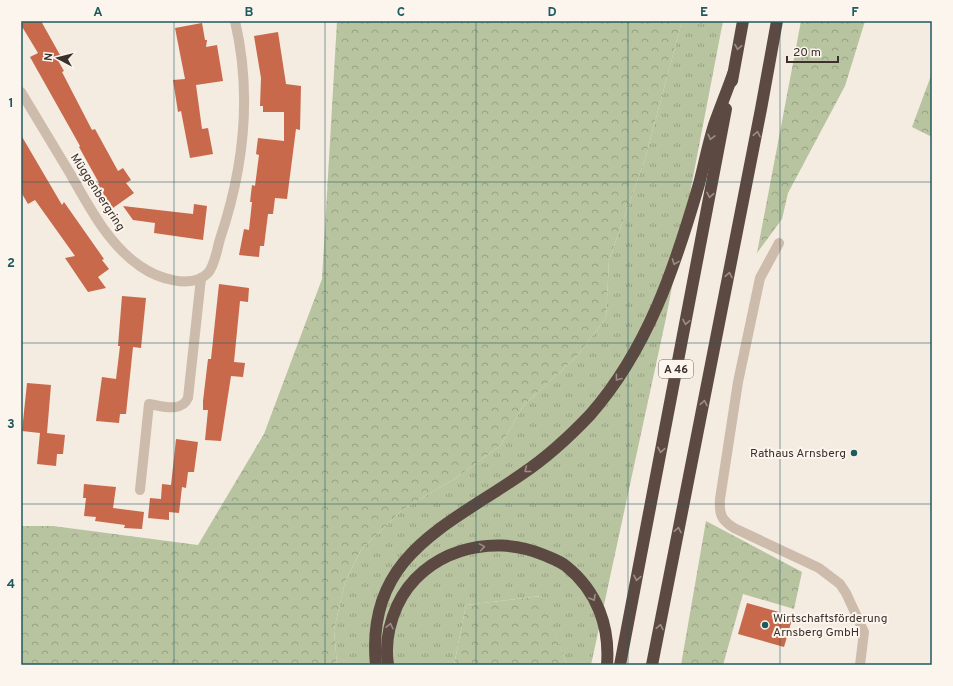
<svg xmlns="http://www.w3.org/2000/svg" width="953" height="686" viewBox="0 0 953 686" font-family="Overpass,sans-serif">
<defs>
<pattern id="grass-tufts" width="24" height="20" patternUnits="userSpaceOnUse"><rect width="24" height="20" fill="#b8c4a0"/><path d="M3 7l-1-3M5 7V3M7 7l1-3M15 17l-1-3M17 17v-4M19 17l1-3" fill="none" stroke="#97a083"/></pattern>
<pattern id="forest-crowns" width="20" height="18" patternUnits="userSpaceOnUse"><rect width="20" height="18" fill="#b8c4a0"/><path d="M2 6a3 3 0 1 1 6 0M12 15a3 3 0 1 1 6 0" fill="none" stroke="#97a083"/></pattern>
</defs>
<rect width="100%" height="100%" fill="#f4ebe1"/>
<path fill="url(#grass-tufts)" d="M682,21H723L666,318L591,665H567L540,596L466,605L454,665H337L334,630L345,582L361,550L402,510L456,478L501,445L523,406L577,356L606,318L609,260L645,159Z"/>
<g fill="url(#forest-crowns)">
<path d="M337,21H682L645,159L609,260L606,318L577,356L523,406L501,445L456,478L402,510L361,550L345,582L334,630L337,665H21V526H53L198,545L264,434L322,279Z"/>
<path d="M801,21H865L845,86L788,193L782,219L757,253Z"/>
<path d="M932,73V137L912,127Z"/>
<path d="M706,521L802,572L794,609L743,594L723,665H681Z"/>
<path d="M541,596L567,665H454L466,605Z"/>
</g>
<g fill="#c8694b">
<path d="M21,21H41L60,55L56,57L64,71L62,72L92,130L95,129L118,171L123,168L131,180L126,183L134,193L113,208L97,185L99,183L79,147L80,146L30,57L38,53L21,25Z"/>
<path d="M202,23L205,40H207L206,47L217,45L223,81L196,85L202,129L208,128L213,154L190,158L181,111L178,112L173,80L185,79L175,28Z"/>
<path d="M278,32L286,84L301,86L300,130L296,129L287,199L275,198L273,214H268L264,246H260L259,257L239,255L244,229L249,230L252,202H250L252,185L255,186L259,155L256,154L258,138L284,141V112H263V106H260L261,78L254,36Z"/>
<path d="M21,135L62,205L64,202L104,259L102,260L109,269L98,277L106,288L88,292L65,258L75,256L35,200L28,204L21,192Z"/>
<path d="M194,204L207,206L203,240L154,233L155,223L133,220L123,206L193,214Z"/>
<path d="M219,284L249,288L248,302L240,301L234,362L245,363L243,377L231,376L221,441L205,440L208,410H203V401L208,359H211Z"/>
<path d="M122,296L146,298L141,348L133,347L126,414H120L119,423L96,421L102,377L116,379L120,346H118Z"/>
<path d="M27,383L51,385L47,433L65,435L63,454H57L56,466L37,464L40,433L22,431Z"/>
<path d="M176,439L198,442L194,472H188L186,488L182,487L179,513L169,512V520L148,518L150,498L161,499L162,484L171,485Z"/>
<path d="M84,484L116,487L113,508L144,512L142,529L124,528L125,525L95,521L96,517L84,516L86,498H83Z"/>
<path d="M747,603L793,616L784,647L738,634Z"/>
</g>
<g fill="none" stroke-linecap="round" stroke-linejoin="round">
<g stroke="#cdbbac" stroke-width="10">
<path d="M21,92C38,120 54,147 71,175C89,207 109,245 140,266C157,278 191,290 208,273C215,265 217,249 220,239C244,168 252,94 235,21"/>
<path d="M779,243L760,278L738,382L720,499C719,514 721,520 734,528L819,568L840,584L846,593L864,632L860,665"/>
<path d="M140,490L149,404C162,406 181,413 188,398L201,278"/>
</g>
<g stroke="#5c4a42" stroke-width="12">
<path d="M732,81L743,21"/>
<path d="M376,665C365,556 447,526 522,474C546,458 570,436 590,415C648,349 675,267 699,184C704,165 708,144 714,125C720,108 727,91 733,74"/>
<path d="M388,665C385,645 389,624 397,606C422,551 491,532 544,555C551,558 560,561 566,566C597,591 610,626 607,665"/>
<path d="M620,665L726,109"/>
<path d="M652,665L761,109L777,21"/>
</g>
</g>
<defs><path id="oneway-chevron" d="M-2-3.5L2.5 0L-2 3.5" fill="none" stroke-width="1.6" stroke-linecap="round" stroke-linejoin="round"/></defs>
<g stroke="#9c8e87">
<use href="#oneway-chevron" transform="translate(738 47) rotate(101)"/>
<use href="#oneway-chevron" transform="translate(757 134) rotate(-79)"/>
<use href="#oneway-chevron" transform="translate(711 137) rotate(104)"/>
<use href="#oneway-chevron" transform="translate(710 195) rotate(101)"/>
<use href="#oneway-chevron" transform="translate(675 262) rotate(110)"/>
<use href="#oneway-chevron" transform="translate(729 275) rotate(-79)"/>
<use href="#oneway-chevron" transform="translate(686 322) rotate(101)"/>
<use href="#oneway-chevron" transform="translate(618 378) rotate(127)"/>
<use href="#oneway-chevron" transform="translate(704 403) rotate(-79)"/>
<use href="#oneway-chevron" transform="translate(661 450) rotate(101)"/>
<use href="#oneway-chevron" transform="translate(527 470) rotate(142)"/>
<use href="#oneway-chevron" transform="translate(678 530) rotate(-79)"/>
<use href="#oneway-chevron" transform="translate(482 547) rotate(-9)"/>
<use href="#oneway-chevron" transform="translate(637 578) rotate(101)"/>
<use href="#oneway-chevron" transform="translate(593 598) rotate(61)"/>
<use href="#oneway-chevron" transform="translate(390 626) rotate(-77)"/>
<use href="#oneway-chevron" transform="translate(660 627) rotate(-79)"/>
</g>
<path fill="none" stroke="#1f5a5e" stroke-width="1" stroke-opacity="0.55" d="M174,21V665M325,21V665M476,21V665M628,21V665M780,21V665M21,182H932M21,343H932M21,504H932"/>
<g fill="#1f5a5e" stroke="#fbf5ee" stroke-width="1.5">
<circle cx="854" cy="453" r="4"/>
<circle cx="765" cy="625" r="4"/>
</g>
<g text-anchor="middle" stroke-width="4" stroke-linejoin="round" paint-order="stroke">
<rect fill="#fbf5ee" stroke="#756b66" stroke-width="1" x="659" y="360" width="34" height="18" rx="3"/>
<g font-size="11" font-weight="bold" fill="#3b302b">
<text x="676" y="373">A 46</text>
</g>
<g font-size="12" fill="#3b302b" stroke="#fbf5ee">
<text transform="translate(98 192) rotate(57)" y="4">Müggenbergring</text>
</g>
<g font-size="12" fill="#3b302b" stroke="#fbf5ee" text-anchor="end">
<text x="846" y="457">Rathaus Arnsberg</text>
<text x="773" y="622" text-anchor="start">Wirtschaftsförderung<tspan x="773" dy="14">Arnsberg GmbH</tspan></text>
</g>
</g>
<rect width="953" height="686" fill="none" stroke="#fbf5ee" stroke-width="44"/>
<g transform="translate(58 58) rotate(277)" stroke="#fbf5ee" stroke-width="3" paint-order="stroke">
<path d="M0-3L7 15L0 10L-7 15Z" fill="#3b302b"/>
<text y="-6" font-size="11" font-weight="bold" text-anchor="middle" fill="#3b302b">N</text>
</g>
<path d="M787 56v6h51v-6" fill="none" stroke="#3b302b" stroke-width="2"/>
<text x="793" y="56" font-size="12" fill="#3b302b" stroke="#fbf5ee" stroke-width="3" paint-order="stroke">20 m</text>
<rect x="22" y="22" width="909" height="642" fill="none" stroke="#1f5a5e" stroke-width="1.5"/>
<g font-size="13" text-anchor="middle" font-weight="bold" fill="#1f5a5e">
<text x="98" y="16">A</text>
<text x="249" y="16">B</text>
<text x="401" y="16">C</text>
<text x="552" y="16">D</text>
<text x="704" y="16">E</text>
<text x="855" y="16">F</text>
<text x="11" y="107">1</text>
<text x="11" y="267">2</text>
<text x="11" y="428">3</text>
<text x="11" y="588">4</text>
</g>
</svg>
